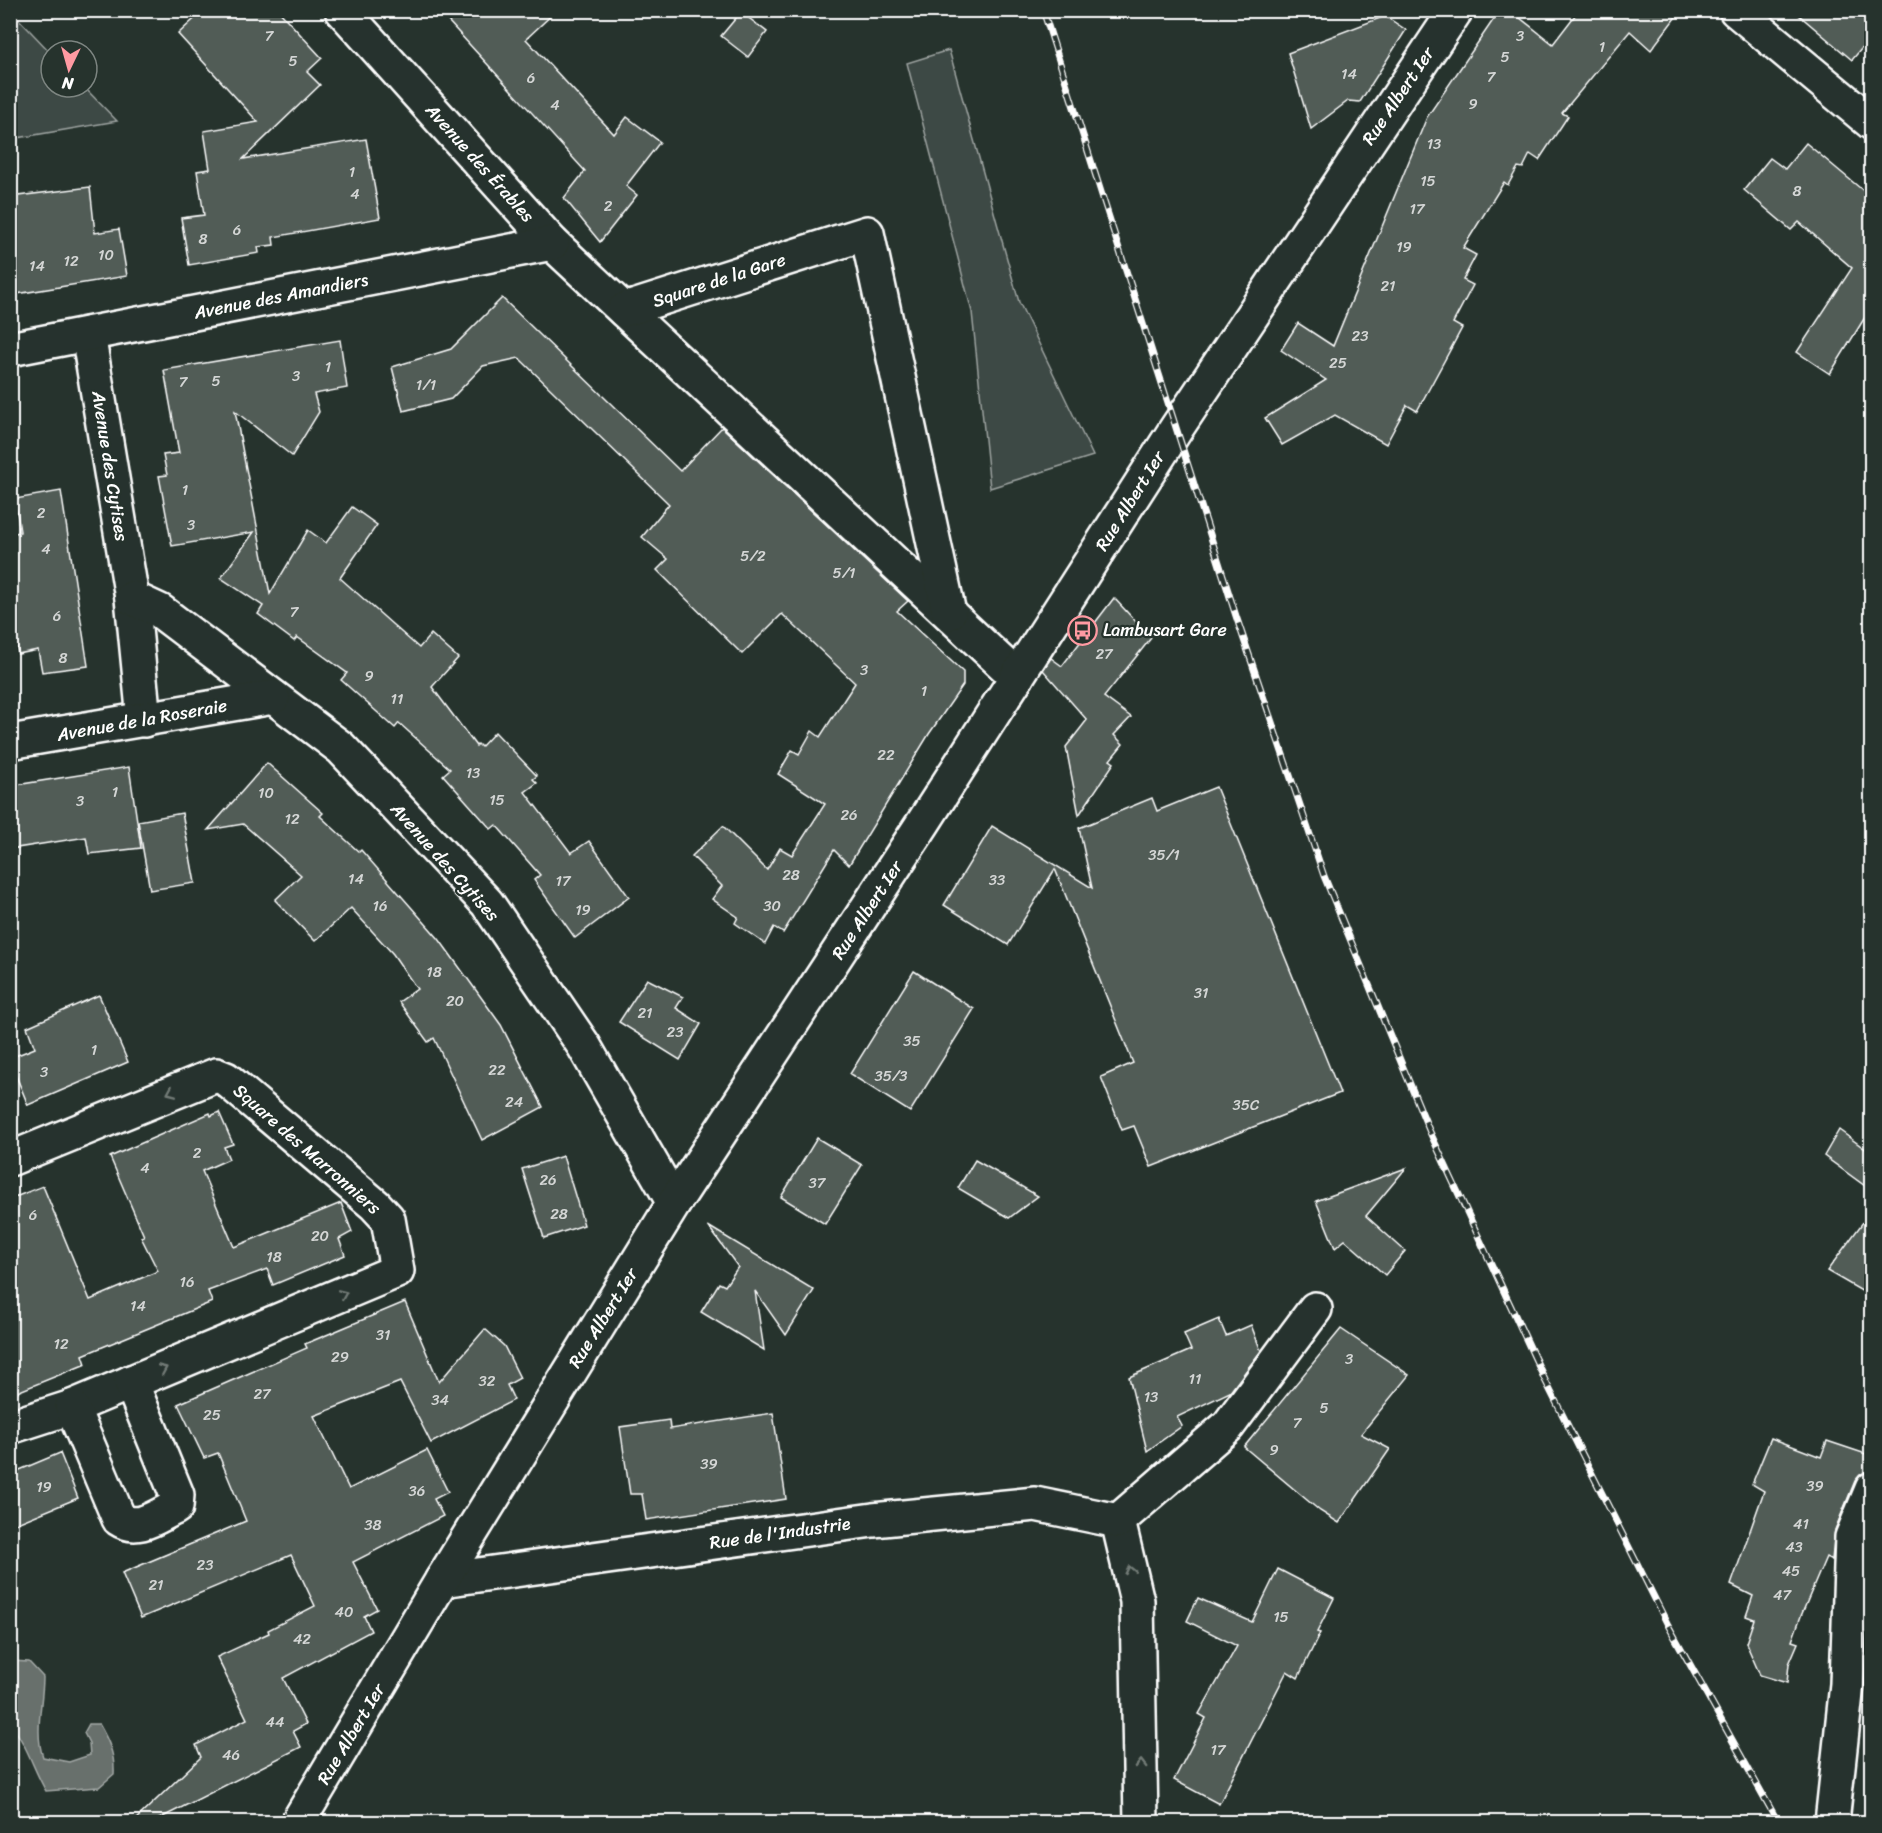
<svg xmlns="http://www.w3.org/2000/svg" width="1882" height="1833" viewBox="0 0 1882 1833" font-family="Sriracha,sans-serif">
<rect width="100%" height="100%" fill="#26332d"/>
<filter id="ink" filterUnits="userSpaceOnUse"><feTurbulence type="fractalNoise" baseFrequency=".0167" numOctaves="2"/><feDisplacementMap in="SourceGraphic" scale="12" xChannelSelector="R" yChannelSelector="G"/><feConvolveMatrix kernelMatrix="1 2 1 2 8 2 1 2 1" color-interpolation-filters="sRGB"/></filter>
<g filter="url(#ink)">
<g fill="#3e4944" stroke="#9ea4a2" stroke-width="1.5">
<path d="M11,11L51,53V87H84L117,121L11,139Z"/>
<path d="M949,50L1019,302L1093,456L990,488L972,312L907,63Z"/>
</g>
<path fill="#67706c" stroke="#a4a9a7" stroke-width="1.5" d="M11,1661L29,1662L43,1677C43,1703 34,1732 43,1757L69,1762L90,1755L89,1743L84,1733L89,1724H99C109,1741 115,1755 114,1774L99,1787L46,1791C33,1769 28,1746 11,1725Z"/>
<g fill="#515c57" stroke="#fff" stroke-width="1.5">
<path d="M204,10H278L322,58L307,72L320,85L243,159L366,139L380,218L273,237L274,245L258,247L259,253L189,265L181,218L204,215L197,171L210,169L204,131L258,122L178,34Z"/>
<path d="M438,10H557L526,39L614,134L627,117L660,142L626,186L637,195L600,242L564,198L585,171Z"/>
<path d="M1500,10H1510L1553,44L1579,10H1681L1651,50L1630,31L1562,113L1568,116L1539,160L1530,154L1523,168L1518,167L1508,185L1504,182L1463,248L1476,255L1463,280L1473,285L1453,323L1462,328L1417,411L1407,405L1386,444L1335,415L1282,445L1265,418L1326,380L1281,350L1298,323L1333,346L1427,117Z"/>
<path d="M1793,10H1872V36L1852,60Z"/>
<path d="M741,12L767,32L748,57L721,36Z"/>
<path d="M1385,16L1406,30L1360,102L1348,101L1311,129L1288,53Z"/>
<path d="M1806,143L1872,198V306L1830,374L1797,352L1852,268L1799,222L1791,230L1744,190L1770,158L1785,169Z"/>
<path d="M90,187L95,233L119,229L127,276L10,295V197Z"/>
<path d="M502,298L680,471L722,427L908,601L897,611L963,672V685L929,734L849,865L834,850L783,933L774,927L765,944L735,923L738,917L712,899L722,886L692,856L723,826L767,870L780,848L792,855L825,804L778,774L792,750L799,754L812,731L820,737L855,683L782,614L742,654L657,570L668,559L642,537L669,504L519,358L483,366L451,399L403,411L392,367L451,349Z"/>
<path d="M340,340L347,388L314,394L319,412L292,456L235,411L270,594L308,530L326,543L352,507L377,525L340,578L419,648L431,634L458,658L432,687L476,746L478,744L481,747L495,732L537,776L533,779L537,783L525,792L571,853L589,841L629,897L575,938L534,880L540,875L496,825L491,829L443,775L450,769L399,723L395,728L341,680L347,673L297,637L294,641L258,614L263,606L221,578L254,532L172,546L159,476L167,475L163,455L179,453L164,370Z"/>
<path d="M61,491L88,666L42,672L38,650L18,654L10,603V534L20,532L15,499Z"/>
<path d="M1114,598L1151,638L1104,697L1131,717L1114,735L1123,744L1110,760L1114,763L1079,815L1066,747L1087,720L1043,670L1051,658L1062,666Z"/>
<path d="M267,763L323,813L320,816L359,852L361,850L439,939L501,1025L543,1107L482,1140L434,1038L428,1042L399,1002L417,989L393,954L351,908L315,941L275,900L301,875L243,824L208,830Z"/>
<path d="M129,767L141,848L89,854L86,837L10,849V786Z"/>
<path d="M1216,787L1340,1093L1151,1167L1134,1126L1122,1130L1101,1077L1133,1063L1055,869L1008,945L944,905L992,826L1092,888L1079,828L1152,798L1157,811Z"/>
<path d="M182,813L195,883L150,890L138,821Z"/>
<path d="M914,971L974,1009L910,1112L850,1074Z"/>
<path d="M647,979L683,997L676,1008L701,1024L680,1060L619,1022Z"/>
<path d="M99,995L128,1062L28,1105L10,1061V1058L35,1048L27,1027Z"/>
<path d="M219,1112L233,1144L224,1147L229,1159L202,1171L234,1247L341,1203L352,1232L339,1239L345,1255L273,1285L267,1269L208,1291L212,1302L83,1355L86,1364L10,1395V1199L43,1186L90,1300L158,1271L141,1237L144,1236L110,1157L210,1113L211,1116Z"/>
<path d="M1839,1130L1872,1154V1191L1824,1156Z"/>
<path d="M817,1138L862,1165L825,1224L781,1197Z"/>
<path d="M563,1156L584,1225L544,1238L522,1169Z"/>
<path d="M975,1160L1038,1196L1009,1218L958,1188Z"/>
<path d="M1406,1168L1366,1216L1405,1251L1385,1275L1345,1240L1335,1248L1316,1201Z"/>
<path d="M1872,1210V1297L1827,1271Z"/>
<path d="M708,1226L814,1290L786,1335L755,1291L764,1350L701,1312L719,1283L725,1286L738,1267Z"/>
<path d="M405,1302L439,1382L485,1329L504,1346L520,1378L507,1385L514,1400L431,1443L400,1382L314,1416L349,1489L427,1450L448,1492L434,1499L443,1516L353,1562L377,1609L364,1616L371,1631L283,1678L306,1724L293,1731L301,1747L153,1822H133L201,1757L196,1745L247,1719L217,1657L269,1633L268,1630L315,1606L291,1555L141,1618L122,1573L246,1521L218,1453L204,1458L178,1404L307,1348L305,1344Z"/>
<path d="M1219,1319L1226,1336L1251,1325L1261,1351L1230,1392L1177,1417L1182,1426L1147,1451L1129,1377L1191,1350L1184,1334Z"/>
<path d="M1341,1329L1409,1375L1361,1434L1390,1449L1339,1523L1320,1511L1244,1447Z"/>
<path d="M773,1413L786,1499L646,1520L642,1494H630L620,1427L669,1420L670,1429Z"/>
<path d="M1771,1438L1821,1457L1827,1441L1872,1456V1471L1861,1474L1855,1481L1835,1530L1832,1560L1826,1557L1801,1616L1792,1641L1798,1643L1789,1664L1787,1683L1760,1675L1746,1643L1754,1619L1746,1616L1753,1596L1731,1585L1764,1491L1752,1484Z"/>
<path d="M60,1453L78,1498L10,1526V1474Z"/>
<path d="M1278,1569L1334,1598L1317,1632L1320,1633L1298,1678L1287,1671L1219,1804L1174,1780L1206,1718L1199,1714L1237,1646L1187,1621L1198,1598L1252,1622Z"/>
</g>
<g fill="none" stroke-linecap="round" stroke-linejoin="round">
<defs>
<g id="minor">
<path d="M342,10L552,243L1017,677"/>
<path d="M1736,10L1872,123"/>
<path d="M624,310L867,233L949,613"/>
<path d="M88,334L132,598L144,720"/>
<path d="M10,349L552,243"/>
<path d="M132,598L160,611L341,748L487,903L584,1046L674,1203"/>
<path d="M10,742L273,697"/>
<path d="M10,1159L216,1075L226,1079L375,1205L388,1219L397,1271L72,1407L10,1427"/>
<path d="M72,1407L119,1519C138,1532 157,1516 176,1507L177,1495L131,1382"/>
<path d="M1118,1521L1137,1601L1141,1822"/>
<path d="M442,1580L873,1520L1035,1504L1118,1521L1228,1426L1315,1309"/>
<path d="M298,1822L442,1580L674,1203L923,823L1176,429L1456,10"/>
<path d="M1832,1822L1847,1684L1852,1537L1872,1489"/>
</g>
</defs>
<use href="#minor" stroke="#fff" stroke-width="38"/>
<use href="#minor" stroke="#26332d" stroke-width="33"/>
<defs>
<path id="rail" d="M1043,10L1236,616L1324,876L1429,1130L1545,1380L1668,1625L1778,1822"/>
</defs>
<use href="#rail" stroke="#fff" stroke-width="7"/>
<use href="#rail" stroke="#26332d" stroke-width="4.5" stroke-dasharray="14" stroke-linecap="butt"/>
</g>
<defs><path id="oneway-chevron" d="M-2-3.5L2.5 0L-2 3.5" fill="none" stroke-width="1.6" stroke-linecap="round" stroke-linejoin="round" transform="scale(1.5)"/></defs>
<g stroke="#727a76">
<use href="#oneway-chevron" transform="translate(171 1092) rotate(157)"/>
<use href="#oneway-chevron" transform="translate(343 1294) rotate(-23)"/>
<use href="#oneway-chevron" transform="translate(163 1369) rotate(-23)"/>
<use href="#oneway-chevron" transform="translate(1130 1570) rotate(-103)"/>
<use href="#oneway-chevron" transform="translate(1141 1764) rotate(-90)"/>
</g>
</g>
<defs>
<symbol id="bus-ring" viewBox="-11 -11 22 22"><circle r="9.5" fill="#26332d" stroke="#ff9aa2" stroke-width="1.5"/><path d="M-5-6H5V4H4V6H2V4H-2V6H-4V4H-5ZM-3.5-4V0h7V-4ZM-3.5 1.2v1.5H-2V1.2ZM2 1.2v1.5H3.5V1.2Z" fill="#ff9aa2"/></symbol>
</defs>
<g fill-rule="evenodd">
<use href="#bus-ring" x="1066" y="614" width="33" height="33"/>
</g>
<g text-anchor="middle" stroke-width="4.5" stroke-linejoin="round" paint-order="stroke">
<g font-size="15" fill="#d4d6d5">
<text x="269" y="41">7</text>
<text x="1520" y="41">3</text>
<text x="1602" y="52">1</text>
<text x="1505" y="62">5</text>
<text x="293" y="66">5</text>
<text x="1349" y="79">14</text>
<text x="1491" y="82">7</text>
<text x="531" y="83">6</text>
<text x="1473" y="109">9</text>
<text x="555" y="110">4</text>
<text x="1434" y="149">13</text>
<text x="352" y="177">1</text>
<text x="1428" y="186">15</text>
<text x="1797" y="196">8</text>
<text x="355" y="199">4</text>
<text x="608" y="211">2</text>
<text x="1417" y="214">17</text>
<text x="237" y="235">6</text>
<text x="203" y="244">8</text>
<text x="1404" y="252">19</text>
<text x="106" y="260">10</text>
<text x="71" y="266">12</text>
<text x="37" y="271">14</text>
<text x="1388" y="291">21</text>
<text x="1360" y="341">23</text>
<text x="1338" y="368">25</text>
<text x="328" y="372">1</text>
<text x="296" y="381">3</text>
<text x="216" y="386">5</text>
<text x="183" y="387">7</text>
<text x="426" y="390">1/1</text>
<text x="185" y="495">1</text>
<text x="41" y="518">2</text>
<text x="191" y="530">3</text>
<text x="46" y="554">4</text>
<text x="753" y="561">5/2</text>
<text x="844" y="578">5/1</text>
<text x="294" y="617">7</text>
<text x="57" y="621">6</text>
<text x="1104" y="659">27</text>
<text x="63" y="663">8</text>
<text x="864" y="675">3</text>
<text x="369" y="681">9</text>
<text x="924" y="696">1</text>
<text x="397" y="704">11</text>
<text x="886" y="760">22</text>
<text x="473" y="778">13</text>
<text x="115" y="797">1</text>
<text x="266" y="798">10</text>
<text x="497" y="805">15</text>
<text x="80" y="806">3</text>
<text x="849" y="820">26</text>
<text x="292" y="824">12</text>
<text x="1164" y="860">35/1</text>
<text x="791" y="880">28</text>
<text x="356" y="884">14</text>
<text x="997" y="885">33</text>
<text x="563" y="886">17</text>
<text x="380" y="911">16</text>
<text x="772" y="911">30</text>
<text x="583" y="915">19</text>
<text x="434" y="977">18</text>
<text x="1201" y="998">31</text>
<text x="455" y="1006">20</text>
<text x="645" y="1018">21</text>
<text x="675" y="1037">23</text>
<text x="912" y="1046">35</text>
<text x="94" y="1055">1</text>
<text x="497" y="1075">22</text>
<text x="44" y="1077">3</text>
<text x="891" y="1081">35/3</text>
<text x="514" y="1107">24</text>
<text x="1246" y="1110">35C</text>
<text x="197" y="1158">2</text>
<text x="145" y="1173">4</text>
<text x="548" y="1185">26</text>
<text x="817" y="1188">37</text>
<text x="559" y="1219">28</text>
<text x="33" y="1220">6</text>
<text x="320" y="1241">20</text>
<text x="274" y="1262">18</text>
<text x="187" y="1287">16</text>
<text x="138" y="1311">14</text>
<text x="383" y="1340">31</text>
<text x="61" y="1349">12</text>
<text x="340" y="1362">29</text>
<text x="1349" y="1364">3</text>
<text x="1195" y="1384">11</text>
<text x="487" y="1386">32</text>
<text x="262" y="1399">27</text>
<text x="1151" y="1402">13</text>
<text x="440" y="1405">34</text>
<text x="1324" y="1413">5</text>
<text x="212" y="1420">25</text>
<text x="1297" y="1428">7</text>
<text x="1274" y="1455">9</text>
<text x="709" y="1469">39</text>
<text x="1815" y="1491">39</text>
<text x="44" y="1492">19</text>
<text x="417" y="1496">36</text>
<text x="1801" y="1529">41</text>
<text x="373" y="1530">38</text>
<text x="1794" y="1552">43</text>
<text x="205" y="1570">23</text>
<text x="1791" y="1576">45</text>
<text x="156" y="1590">21</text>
<text x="1782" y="1600">47</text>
<text x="344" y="1617">40</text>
<text x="1281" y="1622">15</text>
<text x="302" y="1644">42</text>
<text x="275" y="1727">44</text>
<text x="1218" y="1755">17</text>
<text x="231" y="1760">46</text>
</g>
<g font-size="18" fill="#fff" stroke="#26332d">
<text transform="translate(1398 96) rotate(-56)" y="6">Rue Albert Ier</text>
<text transform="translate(480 163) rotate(48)" y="6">Avenue des Érables</text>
<text transform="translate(719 280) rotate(-18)" y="6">Square de la Gare</text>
<text transform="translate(281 296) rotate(-11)" y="6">Avenue des Amandiers</text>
<text transform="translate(110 466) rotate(81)" y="6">Avenue des Cytises</text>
<text transform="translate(1130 501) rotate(-58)" y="6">Rue Albert Ier</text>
<text transform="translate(142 720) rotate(-10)" y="6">Avenue de la Roseraie</text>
<text transform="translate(445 862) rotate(48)" y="6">Avenue des Cytises</text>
<text transform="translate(867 910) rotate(-57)" y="6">Rue Albert Ier</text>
<text transform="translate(307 1149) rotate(41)" y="6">Square des Marronniers</text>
<text transform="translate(603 1318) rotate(-58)" y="6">Rue Albert Ier</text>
<text transform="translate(780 1533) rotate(-8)" y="6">Rue de l'Industrie</text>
<text transform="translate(351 1734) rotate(-59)" y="6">Rue Albert Ier</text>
</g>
<g font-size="18" fill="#fff" stroke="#26332d" text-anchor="start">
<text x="1103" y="636">Lambusart Gare</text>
</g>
</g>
<rect width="1882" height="1833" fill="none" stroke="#26332d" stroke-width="36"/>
<rect x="18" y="18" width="1846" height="1797" fill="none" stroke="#fff" stroke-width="2" filter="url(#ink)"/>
<g transform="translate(69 69) rotate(185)"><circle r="28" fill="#26332d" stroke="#7d8581" stroke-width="1.5"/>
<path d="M0-4.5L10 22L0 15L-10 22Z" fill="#ff9aa2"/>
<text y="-9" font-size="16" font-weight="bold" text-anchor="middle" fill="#ffffff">N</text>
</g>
</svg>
